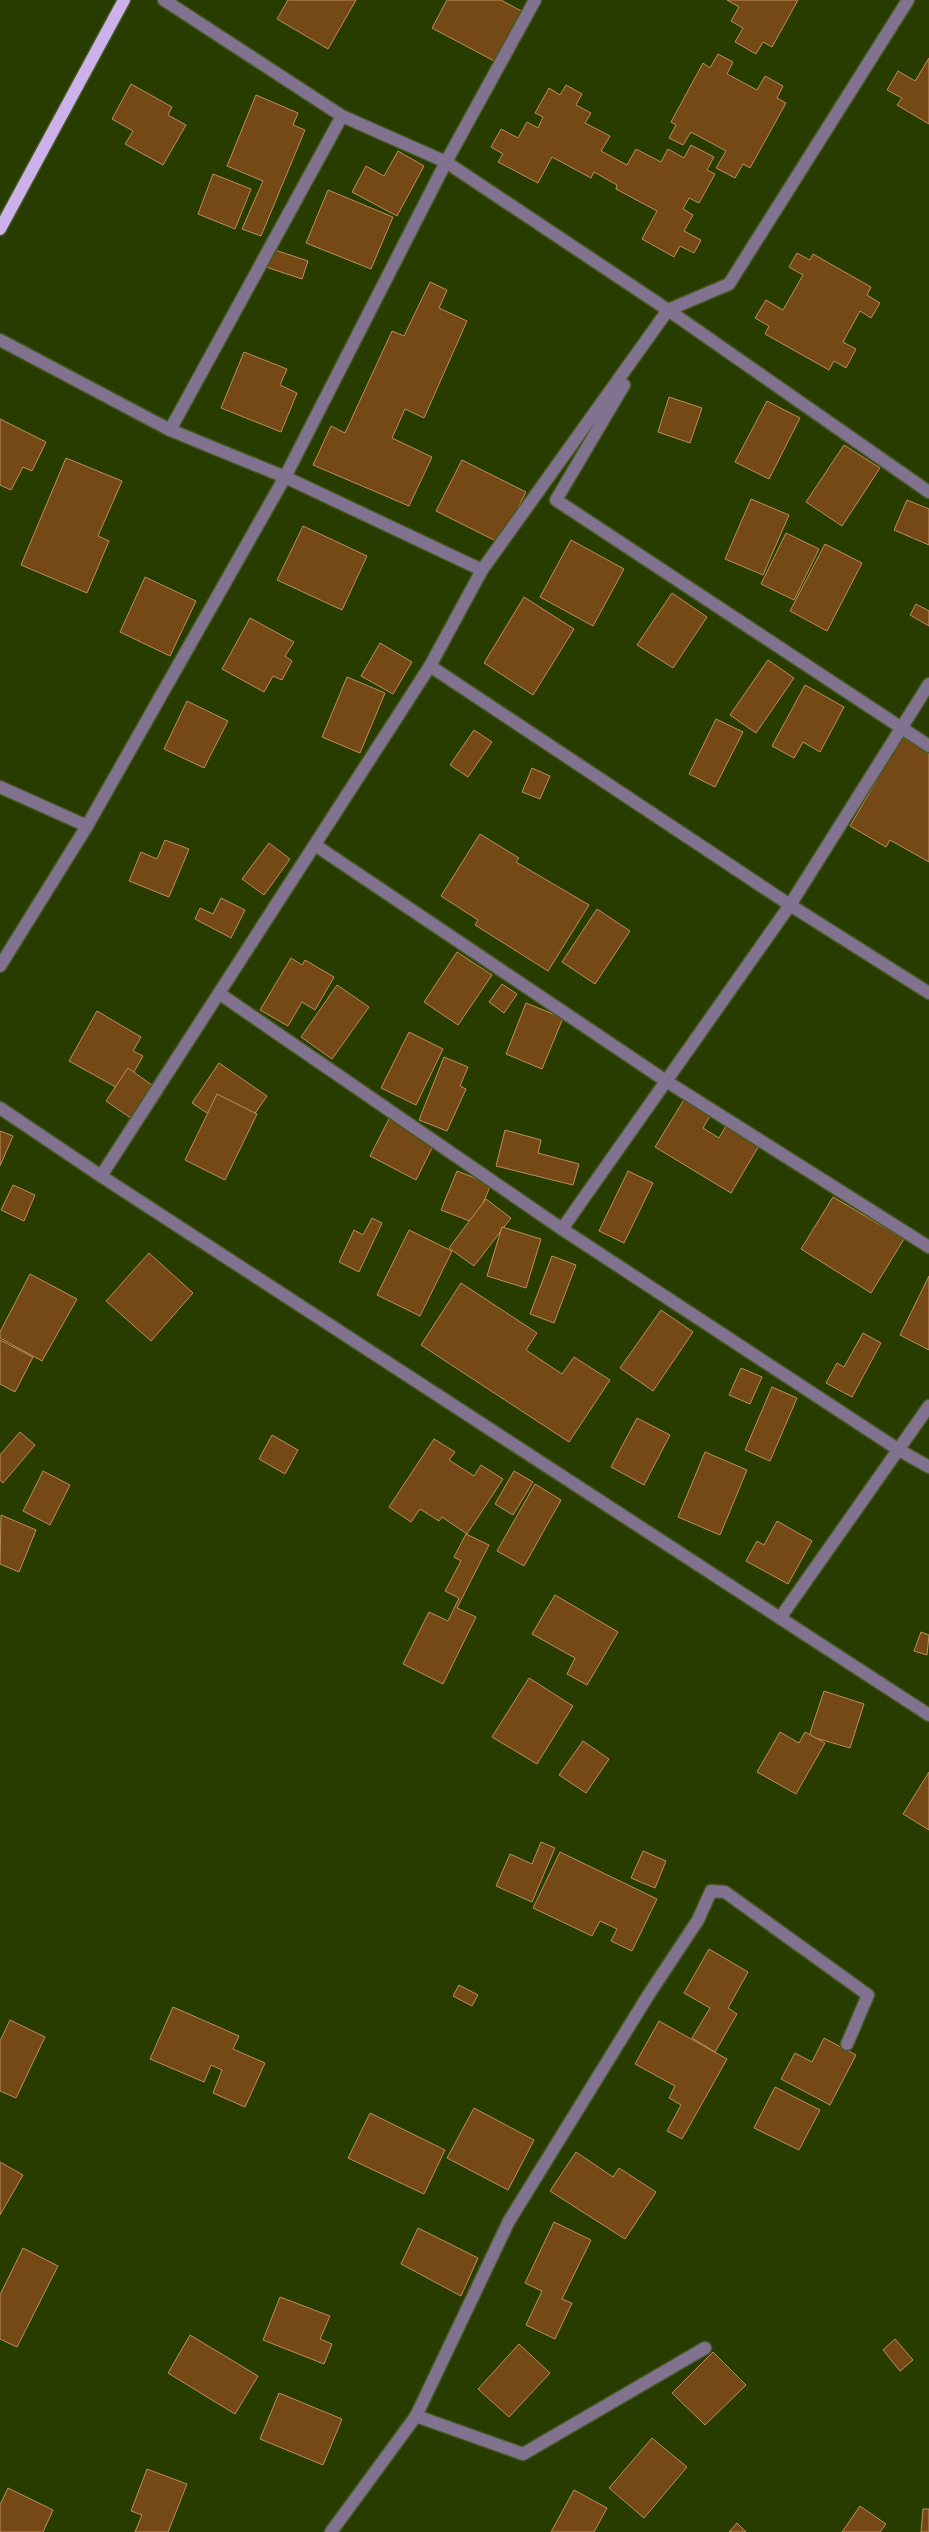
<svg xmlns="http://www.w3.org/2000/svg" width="929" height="2532" viewBox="0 0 929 2532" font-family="Inter,sans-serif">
<rect width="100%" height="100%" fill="#283c00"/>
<g fill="#744915" stroke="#bd8e5d">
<path d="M288,0H356L328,49L277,19Z"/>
<path d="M447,0H501L525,13L498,63L432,28Z"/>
<path d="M727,0H798L772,47L763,42L756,54L735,42L743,28L731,21L739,7Z"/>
<path d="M718,54L733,62L727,74L757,90L765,76L783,86L777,98L786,103L750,168L743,164L735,178L716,168L726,151L691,132L683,145L669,138L676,125L671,122L703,63L710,68Z"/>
<path d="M929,58V124L897,105L902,98L887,90L898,71L915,81Z"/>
<path d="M131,84L172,107L168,115L186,125L163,165L125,144L133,131L112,119Z"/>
<path d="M566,85L582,94L576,105L591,113L585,123L610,136L601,151L627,165L636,149L661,162L668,149L684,158L691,145L714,157L707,170L715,174L699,203L689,198L683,209L693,215L684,231L701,240L694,253L680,246L674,257L642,239L657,211L616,189L617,185L594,172L591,178L552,157L538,183L498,162L503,154L491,147L501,129L518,138L527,122L538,128L543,117L535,113L549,88L560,95Z"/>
<path d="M256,95L298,113L293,125L305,130L261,236L242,229L263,181L227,166Z"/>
<path d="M398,151L424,166L397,216L352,192L366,166L384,176Z"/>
<path d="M213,174L251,189L235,229L198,214Z"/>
<path d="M328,190L393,217L371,269L306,243Z"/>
<path d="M272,249L308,261L302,279L266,267Z"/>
<path d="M797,253L810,260L813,254L871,287L867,295L880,303L871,318L860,311L843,342L856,349L846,368L834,361L829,370L765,334L769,326L755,318L766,300L783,310L803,275L789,267Z"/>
<path d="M430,282L447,290L439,308L467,321L424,418L405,409L392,438L432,457L409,506L313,465L331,426L345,433L392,331L404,336Z"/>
<path d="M244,352L287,369L280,385L297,393L281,432L221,408Z"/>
<path d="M669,397L702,408L690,443L658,432Z"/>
<path d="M767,401L800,418L769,479L735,462Z"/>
<path d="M0,419L46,442L32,471L23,467L11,490L0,485Z"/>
<path d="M844,445L880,468L842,526L806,502Z"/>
<path d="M66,458L122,481L98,536L109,541L87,593L21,565Z"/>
<path d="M462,460L526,492L500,543L436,511Z"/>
<path d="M751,499L789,515L763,575L725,559Z"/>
<path d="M907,500L929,509V545L894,530Z"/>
<path d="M303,526L367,556L342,610L277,580Z"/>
<path d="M786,533L819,549L794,600L761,584Z"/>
<path d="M571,540L624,569L593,626L540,597Z"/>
<path d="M825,544L862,563L827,631L790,611Z"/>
<path d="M145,577L196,601L170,656L120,632Z"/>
<path d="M672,593L707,617L673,668L637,645Z"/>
<path d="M524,597L574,629L533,695L484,663Z"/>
<path d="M916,604L929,611V626L910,615Z"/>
<path d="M250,618L294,642L285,656L292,661L282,680L273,676L264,692L222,669Z"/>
<path d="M380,643L412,662L393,694L361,676Z"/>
<path d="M768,660L794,678L756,733L730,715Z"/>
<path d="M347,677L385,693L360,753L322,737Z"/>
<path d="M805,685L844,707L820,752L803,742L794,758L772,746Z"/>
<path d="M187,701L228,721L204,768L164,749Z"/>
<path d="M716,719L743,732L715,787L689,774Z"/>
<path d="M474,730L492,742L468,777L450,765Z"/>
<path d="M902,737L929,753V862L890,840L886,847L850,826Z"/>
<path d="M532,768L550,776L540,799L522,792Z"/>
<path d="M480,834L519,858L516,862L589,905L548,971L475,925L478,920L441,896Z"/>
<path d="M165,840L189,849L169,897L129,881L141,852L157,859Z"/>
<path d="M269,843L290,859L264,895L242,879Z"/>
<path d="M221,898L245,910L231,938L195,919L200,908L213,914Z"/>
<path d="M597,909L630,931L595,984L562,962Z"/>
<path d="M457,952L492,975L458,1025L424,1002Z"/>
<path d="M291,958L302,965L305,960L334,977L315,1010L302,1002L288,1026L260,1010Z"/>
<path d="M502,984L517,994L504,1013L489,1002Z"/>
<path d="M337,985L369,1007L332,1059L301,1037Z"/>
<path d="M526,1003L563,1018L542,1069L506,1054Z"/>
<path d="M97,1011L141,1037L133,1051L143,1056L123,1091L69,1061Z"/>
<path d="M409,1032L443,1049L416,1105L381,1088Z"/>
<path d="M444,1057L468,1067L460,1086L466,1089L447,1131L419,1120Z"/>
<path d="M219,1063L267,1096L240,1135L192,1103Z"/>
<path d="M128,1068L163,1093L141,1125L106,1101Z"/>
<path d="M217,1094L257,1114L225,1180L185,1160Z"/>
<path d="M685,1098L711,1114L703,1128L719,1138L727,1124L760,1144L731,1193L655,1147Z"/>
<path d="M390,1117L436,1140L416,1180L370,1156Z"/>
<path d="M505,1130L541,1140L538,1153L579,1164L573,1185L496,1166Z"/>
<path d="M0,1131L13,1136L0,1166Z"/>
<path d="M457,1171L491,1184L475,1223L441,1210Z"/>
<path d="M628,1171L653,1183L624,1243L599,1231Z"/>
<path d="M13,1185L35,1195L24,1221L1,1210Z"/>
<path d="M833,1197L904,1239L871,1293L801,1249Z"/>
<path d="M486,1199L511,1218L474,1266L449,1248Z"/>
<path d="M372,1218L382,1223L359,1272L339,1262L354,1230L363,1235Z"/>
<path d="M502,1227L541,1239L526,1288L487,1276Z"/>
<path d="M409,1230L452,1251L420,1316L377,1295Z"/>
<path d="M149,1253L193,1293L151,1341L106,1301Z"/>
<path d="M552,1256L576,1265L554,1323L530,1314Z"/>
<path d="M30,1274L77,1299L42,1361L0,1338V1332Z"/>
<path d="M929,1276V1350L900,1335Z"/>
<path d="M461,1283L537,1333L526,1350L562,1374L574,1357L610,1380L569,1442L421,1345Z"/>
<path d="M661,1310L693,1332L653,1391L620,1368Z"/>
<path d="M863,1333L881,1343L852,1397L826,1383L837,1363L844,1367Z"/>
<path d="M0,1340L33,1357L15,1392L0,1384Z"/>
<path d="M741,1368L762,1377L750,1404L729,1395Z"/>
<path d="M772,1387L797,1398L770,1461L745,1450Z"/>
<path d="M637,1418L670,1435L644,1485L611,1467Z"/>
<path d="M20,1432L35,1445L3,1483L0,1480V1455Z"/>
<path d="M272,1435L298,1450L285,1474L259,1459Z"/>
<path d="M434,1439L455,1452L449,1460L474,1476L481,1465L503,1479L467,1534L442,1517L439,1521L420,1509L411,1522L389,1507Z"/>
<path d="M705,1452L747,1470L720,1535L678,1517Z"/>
<path d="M43,1471L70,1485L50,1525L23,1511Z"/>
<path d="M514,1471L533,1482L513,1515L495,1504Z"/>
<path d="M535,1484L561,1500L524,1566L497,1551Z"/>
<path d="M1,1515L36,1530L19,1572L0,1564Z"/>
<path d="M777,1521L812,1541L788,1584L746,1561L757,1541L764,1545Z"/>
<path d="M466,1534L489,1545L457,1608L476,1617L443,1684L403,1664L429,1612L448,1621L459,1598L445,1591L461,1561L454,1557Z"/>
<path d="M555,1595L618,1632L587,1685L567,1674L575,1658L532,1634Z"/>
<path d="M921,1632L929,1635L927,1655L914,1651Z"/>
<path d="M529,1678L573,1706L537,1764L492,1737Z"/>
<path d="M824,1691L864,1704L850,1748L809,1736Z"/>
<path d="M780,1732L799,1743L805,1732L825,1743L796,1794L757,1772Z"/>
<path d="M583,1741L609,1759L586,1793L559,1775Z"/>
<path d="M929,1772V1830L903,1814Z"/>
<path d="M541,1842L555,1848L532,1902L496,1886L510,1854L532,1864Z"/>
<path d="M643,1851L666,1861L655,1888L631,1878Z"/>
<path d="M560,1852L657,1899L632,1951L611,1941L617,1929L600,1921L592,1936L533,1908Z"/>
<path d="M709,1949L748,1972L728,2008L737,2014L715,2052L692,2038L710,2008L684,1993Z"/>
<path d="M459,1985L478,1995L472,2006L453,1996Z"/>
<path d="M173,2007L239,2036L233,2049L265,2063L245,2107L213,2093L222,2070L211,2065L204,2082L150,2059Z"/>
<path d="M10,2020L45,2037L16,2098L0,2091V2041Z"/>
<path d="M659,2021L727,2059L682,2139L667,2131L681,2105L669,2098L675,2086L635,2064Z"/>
<path d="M824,2038L856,2055L830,2105L781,2079L795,2053L812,2062Z"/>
<path d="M775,2087L820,2110L799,2150L754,2128Z"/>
<path d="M474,2108L534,2140L508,2190L447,2158Z"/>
<path d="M370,2113L445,2150L424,2194L348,2158Z"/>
<path d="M576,2152L613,2177L619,2168L656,2192L625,2239L550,2191Z"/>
<path d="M0,2162L23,2175L0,2215Z"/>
<path d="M554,2222L591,2240L562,2299L572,2303L555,2339L526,2325L542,2291L525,2283Z"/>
<path d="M418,2228L478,2258L461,2296L401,2264Z"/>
<path d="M23,2248L58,2266L17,2347L0,2339V2295Z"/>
<path d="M280,2297L330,2316L320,2339L332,2344L324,2364L263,2340Z"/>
<path d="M190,2335L258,2376L235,2414L168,2373Z"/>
<path d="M895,2339L913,2360L900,2371L883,2350Z"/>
<path d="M519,2344L550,2373L509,2417L478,2389Z"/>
<path d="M713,2352L746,2385L705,2425L672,2393Z"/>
<path d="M279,2393L342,2419L323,2465L260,2439Z"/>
<path d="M652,2438L687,2467L644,2518L609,2488Z"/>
<path d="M147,2469L187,2484L168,2532H135L142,2515L131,2511Z"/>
<path d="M8,2488L53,2510L43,2532H0V2505Z"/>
<path d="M574,2490L607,2508L594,2532H551Z"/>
<path d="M860,2506L886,2524L880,2532H842Z"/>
<path d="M923,2509H929V2532H921Z"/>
<path d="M737,2523L746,2532H729Z"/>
</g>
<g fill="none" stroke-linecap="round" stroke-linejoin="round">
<defs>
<g id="minor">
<path d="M164,0L342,116L446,162L668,310L929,492"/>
<path d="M0,340L170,430L285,477L482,570"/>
<path d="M624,385L556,500L929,746"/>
<path d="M170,430L342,116"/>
<path d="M430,666L790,905L929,993"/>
<path d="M0,787L87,826"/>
<path d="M315,845L666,1081L929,1247"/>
<path d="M0,966L87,826L285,477L446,162L535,0"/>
<path d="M220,994L562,1229L899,1450L929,1467"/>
<path d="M0,1108L101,1176L929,1715"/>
<path d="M101,1176L430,666L482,570L668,310L729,284L908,0"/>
<path d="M562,1229L790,905L929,684"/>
<path d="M780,1618L929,1406"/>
<path d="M416,2416L523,2454L705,2348"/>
<path d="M331,2532L416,2416L509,2221L649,1994L698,1920L711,1891L725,1892L868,1995L847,2044"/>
</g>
<path id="major" d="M0,229L124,0"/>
</defs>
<use href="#minor" stroke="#455821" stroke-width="15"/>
<use href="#major" stroke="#455821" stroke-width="15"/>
<use href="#minor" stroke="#81738f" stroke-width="12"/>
<use href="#major" stroke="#cdb1ea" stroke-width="12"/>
</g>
</svg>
